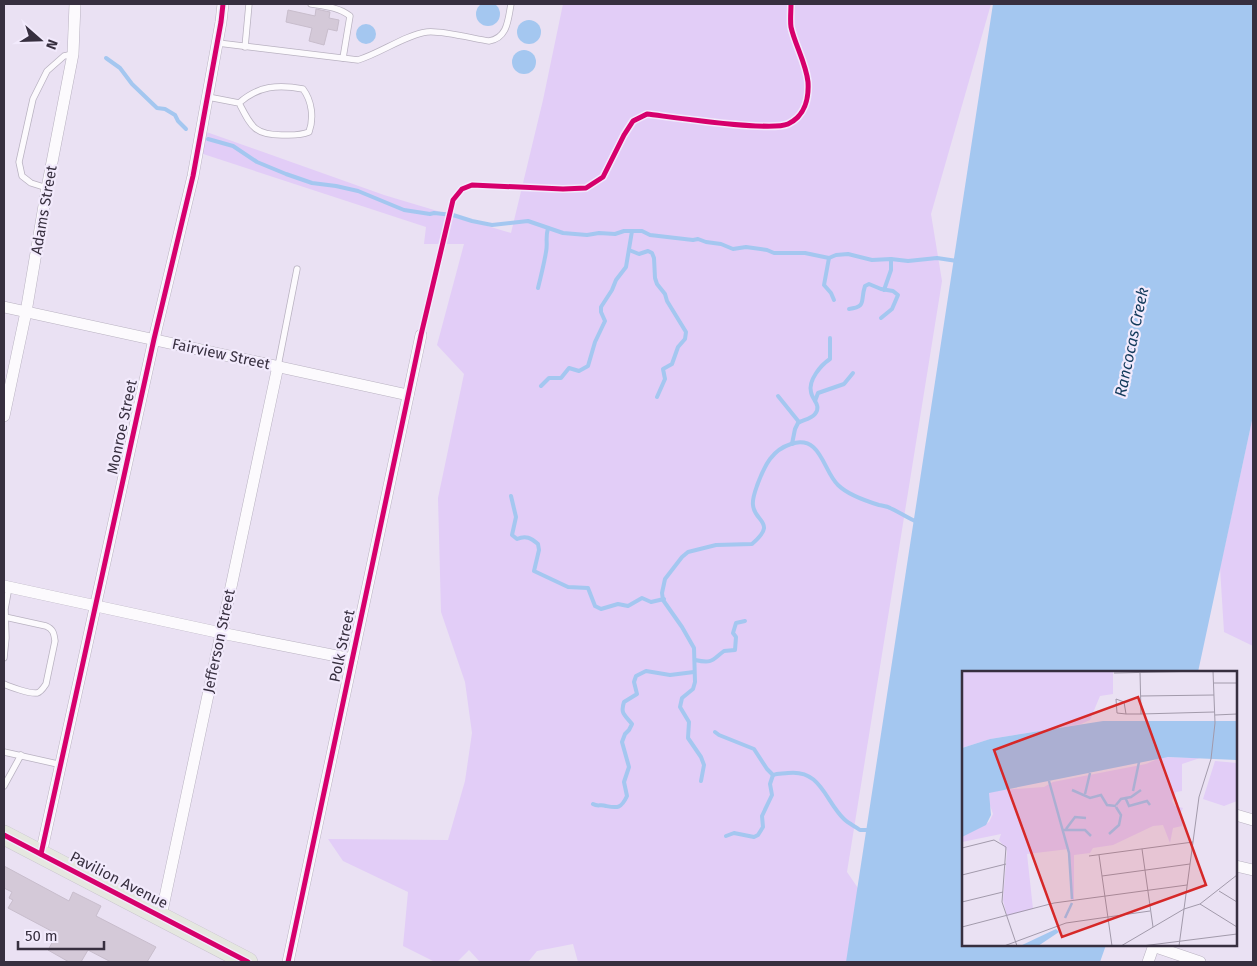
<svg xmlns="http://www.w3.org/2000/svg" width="1257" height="966" viewBox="0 0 1257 966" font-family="'Fira Sans',sans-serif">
<rect width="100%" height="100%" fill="#eae1f3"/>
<g fill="#e2cdf7">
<path d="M563,4H991L931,214L942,281L847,872L862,894L854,962H578L573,944L537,951L528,962H480L469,950L457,962H435L403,946L408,892L343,861L328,839L448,840L465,781L472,733L465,682L441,612L438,498L464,374L437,345L464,244H424L426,227L194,151L198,129L384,195L511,233L543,100Z"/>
<path d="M1253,416V646L1224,632L1220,568Z"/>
</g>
<g fill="#a4c7f0">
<circle cx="488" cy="14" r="12"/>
<path d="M993,4H1253V416L1198,672H963V945H1106L1100,962H846Z"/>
<circle cx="529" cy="32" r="12"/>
<circle cx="366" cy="34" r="10"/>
<circle cx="524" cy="62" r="12"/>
</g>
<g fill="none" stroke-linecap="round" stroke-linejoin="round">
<g stroke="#a4c7f0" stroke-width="4">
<path d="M106,58L120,68L132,84L157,108L165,109L175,115L178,121L186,129"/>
<path d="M208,139L233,146L257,162L286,174L312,183L336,186L358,191L404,210L430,214L434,213L453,215L472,221L492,225L528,221L563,233L587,235L599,233L615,234L624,231H642L650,235L693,240L698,239L706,242L721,244L733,249L746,247L767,250L774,253H805L829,258L836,255L848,254L872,260L891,259L908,261L937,258L957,261"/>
<path d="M629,250L639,254L648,251L652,253L654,258L655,278L657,284L665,294L667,301L686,332L685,339L678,347L672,364L663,369L665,379L657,397"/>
<path d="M829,258L824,285L831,293L834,300"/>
<path d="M538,288C541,276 544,264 546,252C548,243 545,239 548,228"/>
<path d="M884,290L891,270V259"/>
<path d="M849,309C867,307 860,301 865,286L869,284L881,289L893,291L898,295L892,309L881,318"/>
<path d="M541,386L549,378H561L569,368L579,371L588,366L595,342L605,321L601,312V307L612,290L616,280L626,267L632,231"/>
<path d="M778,396L799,422"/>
<path d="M815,401L818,393L844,384L853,373"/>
<path d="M792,444L795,429L798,423C803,420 811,419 815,414C822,405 812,400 811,392C808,380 821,365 830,359V338"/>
<path d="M511,496L516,517L512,535L517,539C526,535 531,538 538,544L539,550L534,571L568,587L588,588L595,606L601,609L618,604L628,606L642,598L651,602L664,599"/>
<path d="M695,660C713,664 712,660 724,651L735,650L736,637L733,633L736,623L745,621"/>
<path d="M715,732L719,735L754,749L767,769L773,775"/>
<path d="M773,775C778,773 783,774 788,773C821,769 825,801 844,819C849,824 855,826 860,830H869"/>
<path d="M701,781L704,765L701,757L688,738L689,722L680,707L682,698L693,689L695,682L694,648L682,627L663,600L662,593L665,579L682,557L688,552L716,545L752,544C778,522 754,522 753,505C752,498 756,489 758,483C765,465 772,450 791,444C821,434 823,471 838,485C848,495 866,501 879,505C883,506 887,506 890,508C899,512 908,518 917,522"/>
<path d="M593,804C598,807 600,804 606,806C617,808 621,809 627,796L624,782L629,767L622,742L625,734L629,730L632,724C625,715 620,714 624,702L637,694L634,682L636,676L646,671L670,675L694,672"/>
<path d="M726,836L734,833L754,837L758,835L763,827L762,816L772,795L770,784L773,775"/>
</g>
</g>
<g fill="#d4c9d8" stroke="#c8bdcc">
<path d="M316,9L330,12L329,18L339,20L337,31L328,29L324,45L309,41L312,28L286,22L288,10L315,16Z"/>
<path d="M4,866L69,901L73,892L101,906L96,916L156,947L147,962H111L88,950L81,962H69L48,950L57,934L8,908L13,900L9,898L12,892L4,888Z"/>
</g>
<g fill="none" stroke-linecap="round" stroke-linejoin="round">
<defs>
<g id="lane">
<path d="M311,4C324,6 339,7 350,16L343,58"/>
<path d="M218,43L358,60C381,53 405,35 427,32C440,30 475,39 489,41C508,38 508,19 511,4"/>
<path d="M245,47L249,4"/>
<path d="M208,97L239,103C251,126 254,135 282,135C291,135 299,136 309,132C314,118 312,101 303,89C278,84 258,86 239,103"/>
<path d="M47,188L31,183L22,176L19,162L33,99L47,71L64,56L73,54"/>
<path d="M278,366L297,269"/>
<path d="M4,658L6,638L5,609L9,587"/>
<path d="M4,684C10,687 30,694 37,693C41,692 44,687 46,684L55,641C54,633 53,629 46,626L5,617"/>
<path d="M4,752L62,765"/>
<path d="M4,786L21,755"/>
</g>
<g id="street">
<path d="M4,307L408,395"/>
<path d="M4,416L26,312L47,188L73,54L75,4"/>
<path d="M4,586L221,633L352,659"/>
<path d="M1236,815L1253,820"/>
<path d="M41,854L154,339L193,176L221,22L223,4"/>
<path d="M1236,866L1253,870"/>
<path d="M161,916L278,366"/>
<path d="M1153,946L1200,962"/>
<path d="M288,962L421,335"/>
<path d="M1148,962L1154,945"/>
</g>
<path id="primary" d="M4,835L248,962"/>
</defs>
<use href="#lane" stroke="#b9b2c1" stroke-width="7"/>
<use href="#street" stroke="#b9b2c1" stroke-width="12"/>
<use href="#primary" stroke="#c8c3cd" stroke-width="20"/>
<use href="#lane" stroke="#fcfafd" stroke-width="5.5"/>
<use href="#street" stroke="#fcfafd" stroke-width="11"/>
<use href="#primary" stroke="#e5e7e0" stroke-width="19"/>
<defs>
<g id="cycleway">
<path d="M4,835L248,962"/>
<path d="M41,854L154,339L193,176L221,22L223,4"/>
<path d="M288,962L421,335L453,200L462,189L472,185L563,189L586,188L603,177L624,135L633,121L647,114C672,117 770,132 788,124C805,116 809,98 808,82C806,63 795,45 791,27C790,20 791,11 791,4"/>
</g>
</defs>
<use href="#cycleway" stroke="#f2eafc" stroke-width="8"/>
<use href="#cycleway" stroke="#d6006c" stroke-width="5"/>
</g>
<g text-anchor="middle" stroke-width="4.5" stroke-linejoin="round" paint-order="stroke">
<g font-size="15" fill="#372f3f" stroke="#f2eafc">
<text transform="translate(44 210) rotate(-80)" y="5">Adams Street</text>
<text transform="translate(221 354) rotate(12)" y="5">Fairview Street</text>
<text transform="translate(122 427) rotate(-78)" y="5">Monroe Street</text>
<text transform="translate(219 641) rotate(-78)" y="5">Jefferson Street</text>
<text transform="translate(342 646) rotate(-78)" y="5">Polk Street</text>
<text transform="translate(119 880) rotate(27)" y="5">Pavilion Avenue</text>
</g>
<g font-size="16" font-style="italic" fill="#123a5b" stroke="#f2eafc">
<text transform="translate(1131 342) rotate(-78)" y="6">Rancocas Creek</text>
</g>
</g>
<g transform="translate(962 671)">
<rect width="275" height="275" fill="#eae1f3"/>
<path d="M0,0H151V23L138,25L128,49L119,53L28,68L0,77ZM200,86L238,87L220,93V120L214,121L210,130L213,135L221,137L217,145L221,147L220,155L211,157L208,172L201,154L191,155L151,174L131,177L128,182L112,184V229L109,230L107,178L65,183L71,238L45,245L41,229L45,180L37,169L39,163L0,171V165L27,151L31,143L23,120L82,116L91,111L184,93ZM253,90L275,92V130L262,135L241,128Z" fill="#e2cdf7"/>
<path d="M141,50H275V89L206,86L27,122L29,144L24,154L0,166V77L28,68ZM94,258L97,261L76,275H58Z" fill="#a4c7f0"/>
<path fill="none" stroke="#a4c7f0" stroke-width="2.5" d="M87,110L107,182L110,228M110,119L128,127L139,124L145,134L154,135M171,120L177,91M123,123L128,102M163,126L167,135L185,130L188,134M154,134L159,128L169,126L179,119M104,158L113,146L124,147M101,159H123L129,165M147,163L157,154L159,144L154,136M103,247L110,232"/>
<path fill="none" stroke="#a29aab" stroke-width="1" d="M178,1L179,43M152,2L243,0M252,12H275M179,25L252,24M164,43L162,31L154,28L155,42L164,43H179L252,41M253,44L275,43M0,177L32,169L44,176L40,231L55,275M180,178L191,256M137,184L150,275M127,185L231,171M0,204L44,193M140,205L228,193M257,220L275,231M0,231L41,221M238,233L275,256M222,238L237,126L249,88L253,52L251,0M0,256L92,232L225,214M42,275L104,252L188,240M159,275L222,238M180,275L275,263M217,275L222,238L238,233L275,204"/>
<path fill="#d62828" fill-opacity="0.15" stroke="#d62828" stroke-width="2.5" d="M176,26L244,214L100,266L32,79Z"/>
<rect width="275" height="275" fill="none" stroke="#372f3f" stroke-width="2.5"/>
</g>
<rect width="1257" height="966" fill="none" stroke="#372f3f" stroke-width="10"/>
<g transform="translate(40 40) rotate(110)" stroke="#f2eafc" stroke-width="4" paint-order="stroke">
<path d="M0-4L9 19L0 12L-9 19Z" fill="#372f3f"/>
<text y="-8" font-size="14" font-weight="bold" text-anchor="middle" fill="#372f3f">N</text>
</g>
<path d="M18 941v8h86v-8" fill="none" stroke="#372f3f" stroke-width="2.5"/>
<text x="25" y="941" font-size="15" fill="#372f3f" stroke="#f2eafc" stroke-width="4" paint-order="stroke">50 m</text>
</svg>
